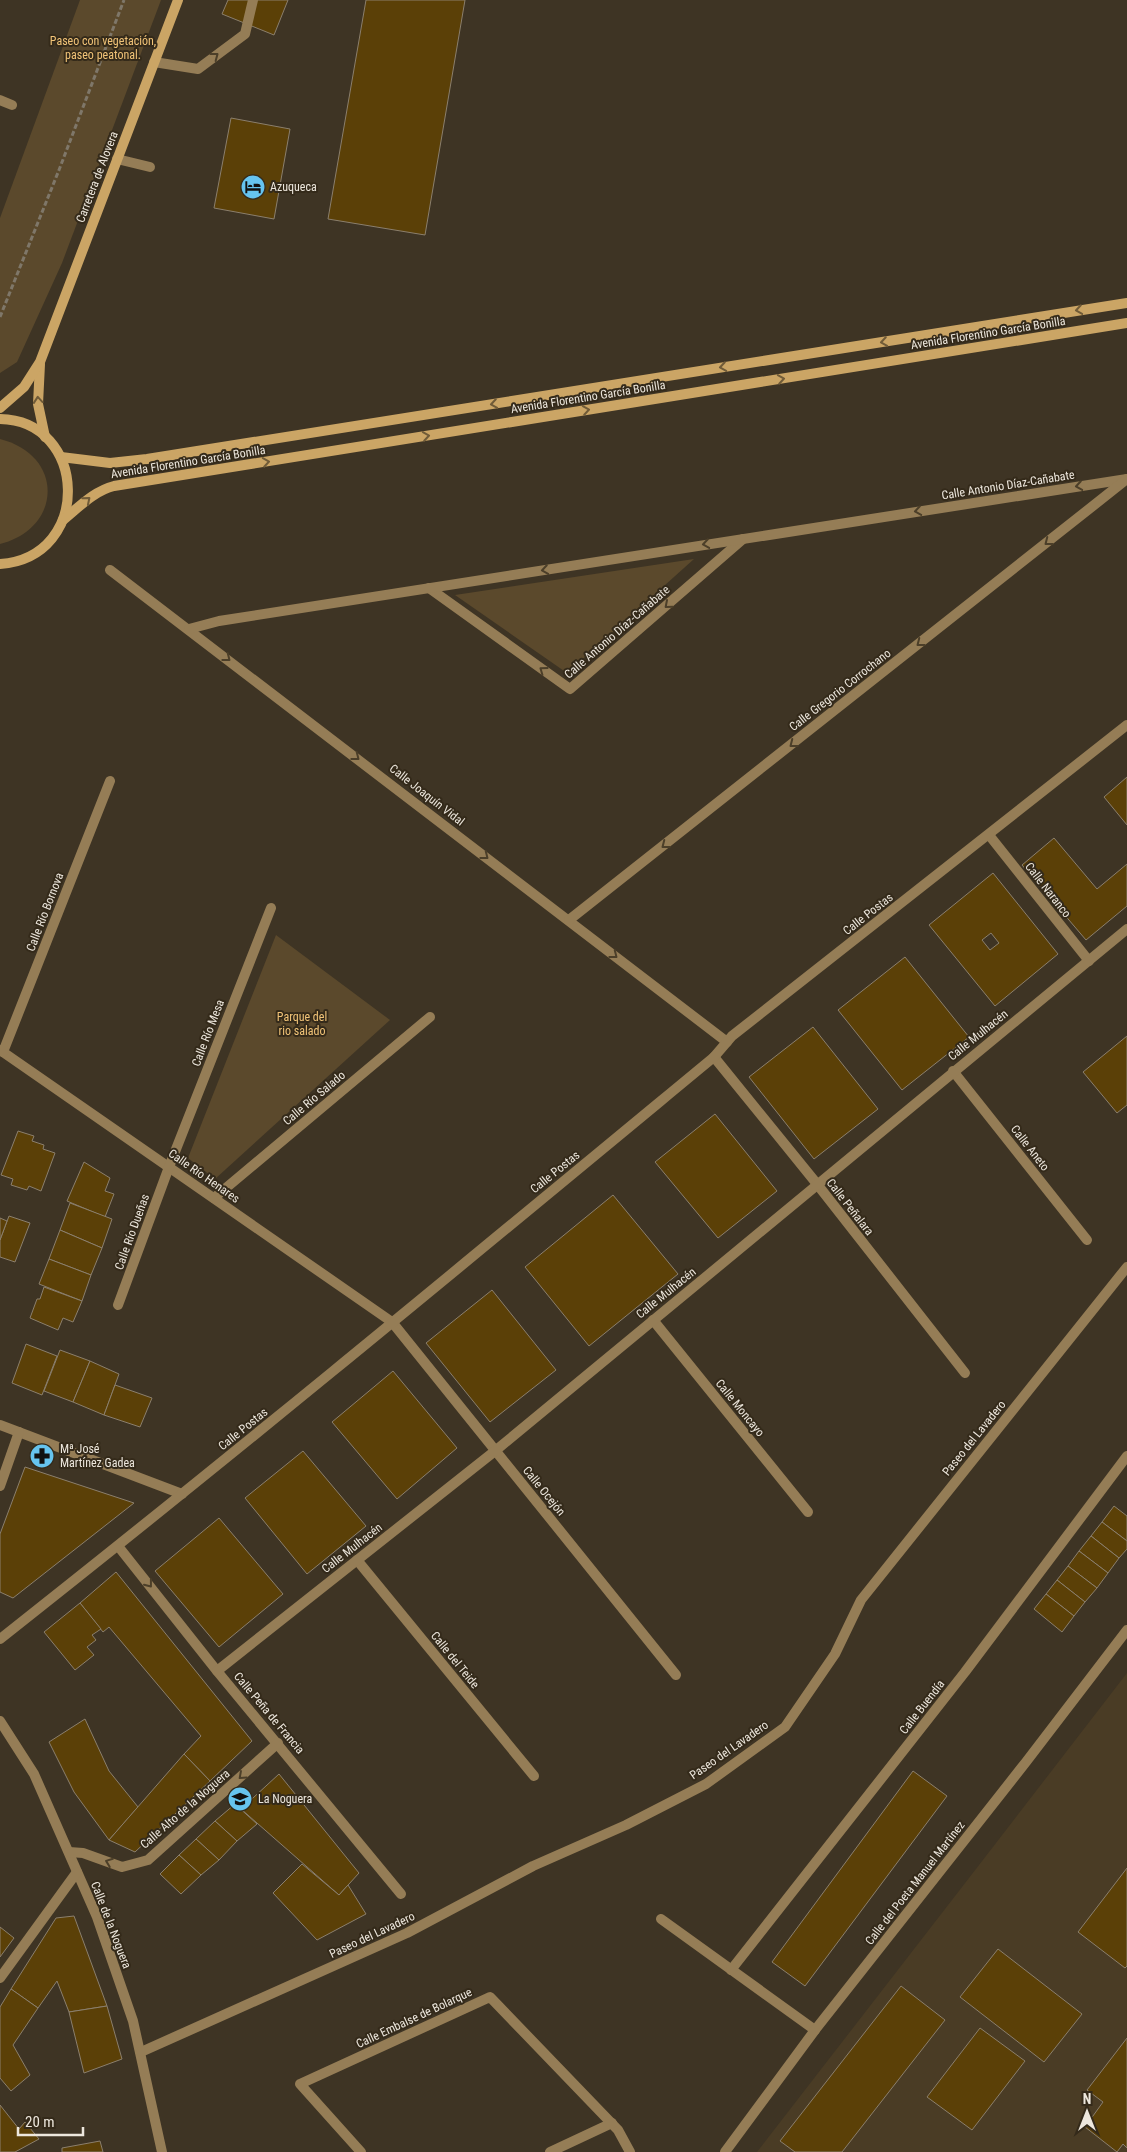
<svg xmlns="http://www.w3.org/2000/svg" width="1127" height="2152" viewBox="0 0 1127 2152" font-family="'Roboto Condensed',sans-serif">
<rect width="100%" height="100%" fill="#3e3424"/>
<path fill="#4a3c25" d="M1127,1673V2152H757L969,1878Z"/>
<g fill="#5b492c">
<path d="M80,0H161L62,263L17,362L0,373V218Z"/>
<path d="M0,439C64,455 63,528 0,544Z"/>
<path d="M694,559L567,673L455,595Z"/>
<path d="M276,935L390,1020L215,1179L188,1158Z"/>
</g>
<g fill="#5b4007" stroke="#8b7f6d" fill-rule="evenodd">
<path d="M228,0H288L274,35L222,14Z"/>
<path d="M366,0H465L425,235L328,219Z"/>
<path d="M231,118L290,129L274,219L214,208Z"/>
<path d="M1127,777V825L1104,797Z"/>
<path d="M1054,838L1097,889L1127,864V906L1086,940L1022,865Z"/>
<path d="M993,873L1058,954L995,1006L929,925ZM991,933L999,943L990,950L982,940Z"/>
<path d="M905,957L969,1037L902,1090L838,1010Z"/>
<path d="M813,1027L878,1109L814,1159L749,1077Z"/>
<path d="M1127,1036V1105L1117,1113L1083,1072Z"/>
<path d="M715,1114L777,1191L718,1238L655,1162Z"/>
<path d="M18,1131L34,1136L32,1141L44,1145L43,1149L55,1153L41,1191L29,1186L27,1190L11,1185L13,1179L1,1175Z"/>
<path d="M84,1162L110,1178L105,1191L114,1194L105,1217L67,1201Z"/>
<path d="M613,1195L678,1274L589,1346L525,1267Z"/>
<path d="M70,1203L112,1219L102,1248L60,1230Z"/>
<path d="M9,1216L30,1223L15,1262L0,1257V1240Z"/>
<path d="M0,1218L7,1221L0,1240Z"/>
<path d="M60,1230L102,1248L91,1275L49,1259Z"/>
<path d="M49,1259L91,1275L82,1301L39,1284Z"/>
<path d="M44,1287L82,1301L73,1322L63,1318L58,1330L30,1318L37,1299H40Z"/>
<path d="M492,1290L556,1370L490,1422L426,1343Z"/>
<path d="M26,1344L57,1356L42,1395L12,1383Z"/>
<path d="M60,1350L90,1361L73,1402L44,1391Z"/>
<path d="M90,1361L119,1374L104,1415L73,1402Z"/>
<path d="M393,1371L457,1448L397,1499L332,1422Z"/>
<path d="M115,1385L152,1398L140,1427L104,1415Z"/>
<path d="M303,1451L366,1526L307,1574L245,1498Z"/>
<path d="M25,1467L134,1503L13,1598L0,1592V1534Z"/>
<path d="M1114,1506L1127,1516V1541L1102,1522Z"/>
<path d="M219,1518L283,1594L219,1647L155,1571Z"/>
<path d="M1102,1522L1127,1541V1549L1119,1558L1091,1536Z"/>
<path d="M1091,1536L1119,1558L1108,1573L1079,1551Z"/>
<path d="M1079,1551L1108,1573L1097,1588L1068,1566Z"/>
<path d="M1068,1566L1097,1588L1085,1602L1057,1580Z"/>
<path d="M116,1572L252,1741L210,1781L184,1754L201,1736L109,1627L103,1632L80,1603Z"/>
<path d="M1057,1580L1085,1602L1074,1616L1046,1594Z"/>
<path d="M1046,1594L1074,1616L1062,1632L1034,1609Z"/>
<path d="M80,1603L101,1629L92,1635L96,1640L87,1647L94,1655L75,1670L44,1632Z"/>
<path d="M85,1719L109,1771L138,1807L109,1840L74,1792L49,1742Z"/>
<path d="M184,1754L210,1781L135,1852L109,1840Z"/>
<path d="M913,1771L947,1796L805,1986L772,1962Z"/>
<path d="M279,1774L359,1873L339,1895L241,1809Z"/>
<path d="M235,1804L257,1824L237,1841L215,1821Z"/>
<path d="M215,1821L237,1841L219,1860L196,1839Z"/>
<path d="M196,1839L219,1860L201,1875L179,1855Z"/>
<path d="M179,1855L201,1875L181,1894L160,1874Z"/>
<path d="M302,1864L339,1895L348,1885L366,1914L317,1940L273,1893Z"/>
<path d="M1127,1868V1966L1125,1968L1078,1932Z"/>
<path d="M74,1916L107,2006L69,2012L57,1981L38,2008L11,1989L56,1918Z"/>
<path d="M0,1927L14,1938L0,1957Z"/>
<path d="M998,1949L1082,2014L1044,2062L960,1997Z"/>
<path d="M901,1986L945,2020L842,2152H795L780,2141Z"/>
<path d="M11,1989L38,2008L13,2045L30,2075L11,2091L0,2078V2007Z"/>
<path d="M107,2006L122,2059L84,2073L69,2012Z"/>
<path d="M980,2028L1025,2061L972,2130L927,2097Z"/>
<path d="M1127,2038V2148L1123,2144L1117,2152L1085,2127L1103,2102L1087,2090Z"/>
<path d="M0,2105L19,2129L25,2122L39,2139L15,2152H0Z"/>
<path d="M100,2141L103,2152H62V2148Z"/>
</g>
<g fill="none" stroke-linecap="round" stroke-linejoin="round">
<path stroke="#7f7769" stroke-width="3" stroke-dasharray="5 2.5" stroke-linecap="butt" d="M0,317L59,170L124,0"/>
<g stroke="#957d56" stroke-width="10">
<path d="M154,62L198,69L245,34L253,0"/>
<path d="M117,159L150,167"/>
</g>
<g stroke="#957d56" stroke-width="10">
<path d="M0,100L12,105"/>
<path d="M110,570L727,1042"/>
<path d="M429,588L570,689L743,539"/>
<path d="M189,629L219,621L1127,479"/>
<path d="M989,835L1089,961"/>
<path d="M569,920L1127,479"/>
<path d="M0,1050L392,1322L676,1675"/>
<path d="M3,1052L110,781"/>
<path d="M714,1057L817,1184L965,1373"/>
<path d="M953,1071L1087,1240"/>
<path d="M214,1198L430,1017"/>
<path d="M118,1305L169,1167L271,908"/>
<path d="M653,1320L808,1512"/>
<path d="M0,1425L182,1494"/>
<path d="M0,1486L19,1432"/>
<path d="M118,1546L217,1671L401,1894"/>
<path d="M357,1560L534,1776"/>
<path d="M0,1639C241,1449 477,1253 714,1057L732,1036L1127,725"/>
<path d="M217,1671L495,1451L1127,929"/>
<path d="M0,1721L34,1774L97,1917L133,2021L162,2152"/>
<path d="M69,1852L83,1853L122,1867L148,1860L278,1743"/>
<path d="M661,1919L815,2030"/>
<path d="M731,1970L965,1672L1127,1456"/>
<path d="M0,1978L77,1872"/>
<path d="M141,2052L407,1933L533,1866L626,1825L706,1784L785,1727L835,1654L861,1600L1127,1267"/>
<path d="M361,2152L300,2084L490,1997L618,2130L630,2152"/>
<path d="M550,2152L612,2123"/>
<path d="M725,2152L815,2030L1026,1762L1127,1630"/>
</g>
<g stroke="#cba565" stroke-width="10">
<path d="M40,364L38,404L45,437"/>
<path d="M0,408L24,387L40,362L178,0"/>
<path d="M0,419C87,420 94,557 0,564"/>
<path d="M61,457L110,463L147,459L1127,303"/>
<path d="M63,520C79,507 94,491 114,486L1127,323"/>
</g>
</g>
<defs><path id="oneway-chevron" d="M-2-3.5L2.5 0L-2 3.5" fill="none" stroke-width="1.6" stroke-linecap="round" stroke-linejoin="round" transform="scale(1.25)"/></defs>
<g stroke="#4c3f29">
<use href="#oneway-chevron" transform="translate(215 56) rotate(-37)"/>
<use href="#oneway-chevron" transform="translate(1079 486) rotate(171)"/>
<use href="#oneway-chevron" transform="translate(918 511) rotate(171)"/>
<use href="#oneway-chevron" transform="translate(1048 542) rotate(142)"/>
<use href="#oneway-chevron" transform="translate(706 544) rotate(171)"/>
<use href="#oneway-chevron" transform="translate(545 570) rotate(171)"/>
<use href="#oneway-chevron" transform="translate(668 605) rotate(139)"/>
<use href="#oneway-chevron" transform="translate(920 643) rotate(142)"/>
<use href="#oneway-chevron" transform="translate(227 658) rotate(38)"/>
<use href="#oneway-chevron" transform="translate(543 670) rotate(-144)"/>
<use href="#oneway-chevron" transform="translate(793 744) rotate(142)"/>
<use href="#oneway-chevron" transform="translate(356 757) rotate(38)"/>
<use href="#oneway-chevron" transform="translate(665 845) rotate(142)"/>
<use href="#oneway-chevron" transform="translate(485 856) rotate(38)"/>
<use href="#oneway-chevron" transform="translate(614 955) rotate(38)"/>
<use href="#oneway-chevron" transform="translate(149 1584) rotate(52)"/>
<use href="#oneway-chevron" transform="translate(242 1776) rotate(138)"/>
<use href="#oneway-chevron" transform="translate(109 1862) rotate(-159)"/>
</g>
<g stroke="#705b38">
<use href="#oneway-chevron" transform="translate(1079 310) rotate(171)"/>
<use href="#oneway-chevron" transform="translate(884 342) rotate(171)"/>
<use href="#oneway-chevron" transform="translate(723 367) rotate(171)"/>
<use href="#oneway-chevron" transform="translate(781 379) rotate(-9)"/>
<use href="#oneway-chevron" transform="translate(38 400) rotate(-95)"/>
<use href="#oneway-chevron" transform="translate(494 404) rotate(171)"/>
<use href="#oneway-chevron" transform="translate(586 410) rotate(-9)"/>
<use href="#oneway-chevron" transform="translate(426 436) rotate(-9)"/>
<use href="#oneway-chevron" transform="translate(266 462) rotate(-9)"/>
<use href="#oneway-chevron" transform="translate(87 500) rotate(-40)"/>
</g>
<defs>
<symbol id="hotel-disc" viewBox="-11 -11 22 22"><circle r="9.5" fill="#66c4ef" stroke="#342a1a"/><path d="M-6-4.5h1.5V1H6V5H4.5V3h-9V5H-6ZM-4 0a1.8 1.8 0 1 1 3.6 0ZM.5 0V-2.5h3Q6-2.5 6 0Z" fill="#111"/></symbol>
<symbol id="pharmacy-disc" viewBox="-11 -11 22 22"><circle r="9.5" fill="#66c4ef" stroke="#342a1a"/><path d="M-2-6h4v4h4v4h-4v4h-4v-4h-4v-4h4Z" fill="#111"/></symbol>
<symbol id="school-disc" viewBox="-11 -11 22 22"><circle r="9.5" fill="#66c4ef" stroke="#342a1a"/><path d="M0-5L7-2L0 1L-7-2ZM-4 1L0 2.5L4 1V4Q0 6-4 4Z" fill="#111"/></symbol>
</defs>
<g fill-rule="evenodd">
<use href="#hotel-disc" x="239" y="173" width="28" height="28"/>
<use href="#pharmacy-disc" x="28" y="1442" width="28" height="28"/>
<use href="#school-disc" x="226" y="1785" width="28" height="28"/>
</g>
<g text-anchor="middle" stroke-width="4" stroke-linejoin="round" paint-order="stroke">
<g font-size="12" fill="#f2c478" stroke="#342a1a">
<text x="103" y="45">Paseo con vegetación,<tspan x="103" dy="14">paseo peatonal.</tspan></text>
<text x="302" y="1021">Parque del<tspan x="302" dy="14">rio salado</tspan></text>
</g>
<g font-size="12" fill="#ede7dd" stroke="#342a1a">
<text transform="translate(97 177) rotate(-69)" y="4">Carretera de Alovera</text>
<text transform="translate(988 333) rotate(-9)" y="4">Avenida Florentino García Bonilla</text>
<text transform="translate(588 397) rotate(-9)" y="4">Avenida Florentino García Bonilla</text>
<text transform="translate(188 462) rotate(-9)" y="4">Avenida Florentino García Bonilla</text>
<text transform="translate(1008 485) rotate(-9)" y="4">Calle Antonio Díaz-Cañabate</text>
<text transform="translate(617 632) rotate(-41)" y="4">Calle Antonio Díaz-Cañabate</text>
<text transform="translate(840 690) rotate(-38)" y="4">Calle Gregorio Corrochano</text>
<text transform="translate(427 795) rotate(38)" y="4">Calle Joaquín Vidal</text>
<text transform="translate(1048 890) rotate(52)" y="4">Calle Naranco</text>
<text transform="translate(45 912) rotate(-69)" y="4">Calle Río Bornova</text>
<text transform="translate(868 914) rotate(-38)" y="4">Calle Postas</text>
<text transform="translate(208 1033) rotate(-69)" y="4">Calle Río Mesa</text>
<text transform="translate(978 1035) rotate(-39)" y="4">Calle Mulhacén</text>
<text transform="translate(314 1098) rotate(-40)" y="4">Calle Río Salado</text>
<text transform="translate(1030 1148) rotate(52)" y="4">Calle Aneto</text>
<text transform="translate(555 1172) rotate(-39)" y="4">Calle Postas</text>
<text transform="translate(204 1176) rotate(35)" y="4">Calle Río Henares</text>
<text transform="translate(850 1207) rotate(52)" y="4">Calle Peñalara</text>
<text transform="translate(132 1232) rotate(-70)" y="4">Calle Río Dueñas</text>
<text transform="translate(666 1293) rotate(-39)" y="4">Calle Mulhacén</text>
<text transform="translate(740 1408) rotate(51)" y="4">Calle Moncayo</text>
<text transform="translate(243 1429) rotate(-39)" y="4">Calle Postas</text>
<text transform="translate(974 1438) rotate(-51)" y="4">Paseo del Lavadero</text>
<text transform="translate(544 1491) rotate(51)" y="4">Calle Ocejón</text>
<text transform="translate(352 1548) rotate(-38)" y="4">Calle Mulhacén</text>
<text transform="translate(455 1660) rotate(51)" y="4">Calle del Teide</text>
<text transform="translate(922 1707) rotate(-52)" y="4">Calle Buendía</text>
<text transform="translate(269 1713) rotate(50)" y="4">Calle Peña de Francia</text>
<text transform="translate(729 1750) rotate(-35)" y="4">Paseo del Lavadero</text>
<text transform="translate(185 1809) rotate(-41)" y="4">Calle Alto de la Noguera</text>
<text transform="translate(915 1883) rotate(-52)" y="4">Calle del Poeta Manuel Martínez</text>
<text transform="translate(111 1925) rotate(69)" y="4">Calle de la Noguera</text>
<text transform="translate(372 1935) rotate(-25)" y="4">Paseo del Lavadero</text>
<text transform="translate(414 2018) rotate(-25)" y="4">Calle Embalse de Bolarque</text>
</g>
<g font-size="12" fill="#ede7dd" stroke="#342a1a" text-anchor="start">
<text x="270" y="191">Azuqueca</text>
<text x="60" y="1453">Mª José<tspan x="60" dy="14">Martínez Gadea</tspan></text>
<text x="258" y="1803">La Noguera</text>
</g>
</g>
<g transform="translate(1087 2112)" stroke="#342a1a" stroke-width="4" paint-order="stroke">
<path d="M0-4L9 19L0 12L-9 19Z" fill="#ede7dd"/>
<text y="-8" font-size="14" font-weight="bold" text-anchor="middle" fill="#ede7dd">N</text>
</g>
<path d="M18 2127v8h65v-8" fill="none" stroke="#ede7dd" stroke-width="2.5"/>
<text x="25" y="2127" font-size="15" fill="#ede7dd" stroke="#342a1a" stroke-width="4" paint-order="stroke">20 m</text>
</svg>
